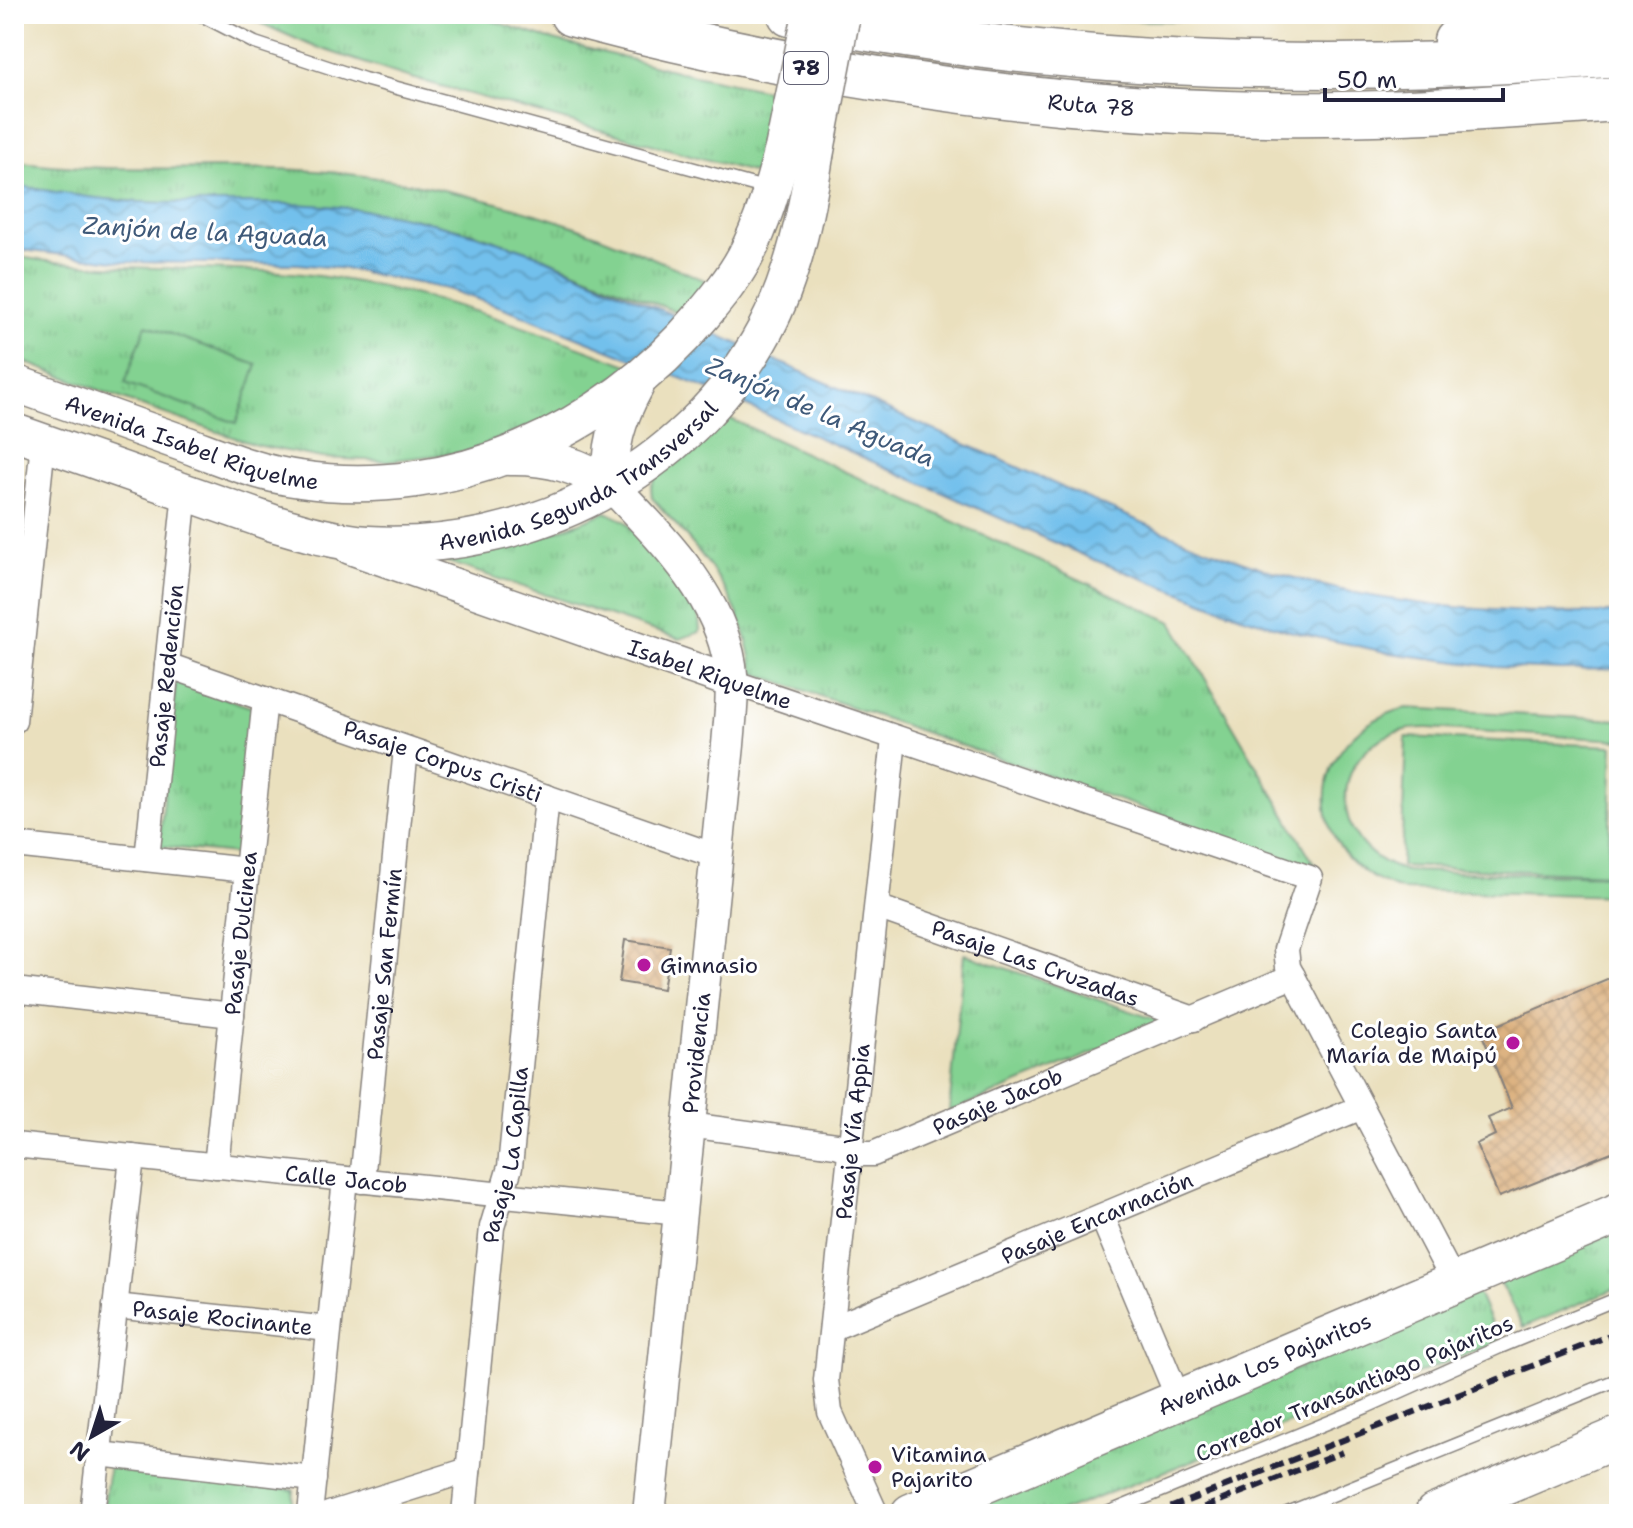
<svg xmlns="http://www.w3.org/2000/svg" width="1633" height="1528" viewBox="0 0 1633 1528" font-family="'Shantell Sans',sans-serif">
<defs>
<pattern id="grass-tufts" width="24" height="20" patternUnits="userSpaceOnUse" patternTransform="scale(2)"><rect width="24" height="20" fill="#83d291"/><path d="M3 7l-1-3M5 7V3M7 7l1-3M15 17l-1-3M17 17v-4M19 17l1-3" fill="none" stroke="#71b47e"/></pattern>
<pattern id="water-waves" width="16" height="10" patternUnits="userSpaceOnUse" patternTransform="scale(2)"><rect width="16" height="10" fill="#72c0ec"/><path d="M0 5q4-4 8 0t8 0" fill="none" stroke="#5d9cc0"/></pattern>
<pattern id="building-cross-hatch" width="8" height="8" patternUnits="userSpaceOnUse" patternTransform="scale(2)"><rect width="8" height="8" fill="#ddb382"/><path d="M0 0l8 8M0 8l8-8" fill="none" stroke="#bd9a71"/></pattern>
</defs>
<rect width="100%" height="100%" fill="#fff"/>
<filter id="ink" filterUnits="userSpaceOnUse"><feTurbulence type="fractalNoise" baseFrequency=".0125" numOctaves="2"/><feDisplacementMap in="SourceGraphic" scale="16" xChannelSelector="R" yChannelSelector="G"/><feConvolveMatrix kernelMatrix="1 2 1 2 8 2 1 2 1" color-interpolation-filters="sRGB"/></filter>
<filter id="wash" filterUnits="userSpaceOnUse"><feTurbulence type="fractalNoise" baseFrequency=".006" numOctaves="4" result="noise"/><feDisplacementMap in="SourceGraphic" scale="32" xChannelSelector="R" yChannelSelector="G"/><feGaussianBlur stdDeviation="1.8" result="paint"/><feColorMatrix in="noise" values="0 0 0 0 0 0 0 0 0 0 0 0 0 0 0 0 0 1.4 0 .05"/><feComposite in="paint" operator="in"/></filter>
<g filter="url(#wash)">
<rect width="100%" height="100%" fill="#eae0be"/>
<g fill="url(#grass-tufts)" stroke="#527a66" stroke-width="2">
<path d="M240,14H471L546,38L680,72L776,92L769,141L759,174L401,75L310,45Z"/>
<path d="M990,14H1347L1229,21L1080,20Z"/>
<path d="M14,161C122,176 232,162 340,173C420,182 500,201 576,227C623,244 670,266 716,285L698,321L530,252L477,234L413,218L139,202L71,196L14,185Z"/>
<path d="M14,256C102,272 191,266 280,272C401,281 517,323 630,366L568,411L466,452L386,461L322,458L256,445L139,405L14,358Z"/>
<path d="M722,415L1172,622L1317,869L754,673C751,659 749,644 744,631C727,578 689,539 652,498L651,487L655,478Z"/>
<path d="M606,512L625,521L698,605L700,632L679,639L433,557L544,536Z"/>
<path d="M176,681L259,710L243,855L159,846Z"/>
<path d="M964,954L1166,1023L949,1112Z"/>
<path d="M1619,1229V1287L1523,1327L1500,1282Z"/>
<path d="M1478,1293L1499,1342L1055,1514H950Z"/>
<path d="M109,1466L294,1490L292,1510L280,1514H103Z"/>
</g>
<g fill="#83d291" stroke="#527a66" stroke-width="2">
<path d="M146,325L257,365L236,423L125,383Z"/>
<path d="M1406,708L1619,720V740L1428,728C1332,726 1314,845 1406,871L1619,876V896L1402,890C1298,858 1301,735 1406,708Z"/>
<path d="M1406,737L1613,746L1608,874L1401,866Z"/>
</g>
<path fill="url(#water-waves)" stroke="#4a7194" stroke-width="2" d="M14,185C56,192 97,200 140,202C208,205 280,200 347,208C410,214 470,232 530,252C682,320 835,387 988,454C1102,504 1215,561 1337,589C1428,610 1526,613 1619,613V669L1561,670L1496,667L1390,653L1293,632L1241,616L1092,559L713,391L507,309L447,289L346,269L298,264L124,262L14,249Z"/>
<g id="blocks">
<g fill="url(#building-cross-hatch)">
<path d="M625,940L670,947L663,989L619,982Z"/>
<path d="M1619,974V1149L1499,1197L1476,1144L1495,1135L1488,1118L1512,1108L1481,1032Z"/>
</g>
</g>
</g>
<g filter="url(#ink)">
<use href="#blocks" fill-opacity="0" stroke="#86817c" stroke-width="2"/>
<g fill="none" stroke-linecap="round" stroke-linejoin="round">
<defs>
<g id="service">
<path d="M199,14L255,43L364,79L768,189"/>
<path d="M1105,1514L1366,1407L1500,1347L1619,1298"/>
<path d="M1285,1514L1619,1379"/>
</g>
<g id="minor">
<path id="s1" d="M167,665L716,856"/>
<path d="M732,682L1310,878L1286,949L1288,967L1454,1282"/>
<path d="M14,721L43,443"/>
<path d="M14,845L247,870"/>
<path id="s2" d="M147,859L185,492"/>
<path id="s3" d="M877,907L1194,1019"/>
<path d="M14,990L232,1015"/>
<path id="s4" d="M689,1125L836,1145L862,1154H873L1293,976"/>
<path id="s5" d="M14,1145L680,1213"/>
<path id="s6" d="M216,1166L265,699"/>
<path id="s7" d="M362,1181L406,749"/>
<path d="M1102,1216L1179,1400"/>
<path id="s8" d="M115,1306L329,1329"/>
<path id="s9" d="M833,1328L1362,1107"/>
<path d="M99,1454L314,1479"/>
<path d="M92,1514L132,1157"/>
<path d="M310,1514L345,1179"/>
<path d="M329,1514L468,1470"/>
<path id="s10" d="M464,1514L492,1227L510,1167L547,797"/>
<path id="s11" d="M876,1514L830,1412L826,1380L894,739"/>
</g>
<g id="tertiary">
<path d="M613,487C661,538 718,592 730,665C734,691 730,719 728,745L649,1514"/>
<path d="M350,548L732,682"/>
</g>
<g id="secondary">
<path id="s12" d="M14,383C71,403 128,424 185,444C223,458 260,474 300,479C452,502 606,431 702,316C718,297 733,279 745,257C763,223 773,186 783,149"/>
<path id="s13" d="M14,432L273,523C304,532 336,542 368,544C528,553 688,473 765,330C793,278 806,214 815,156"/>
<path d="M509,457C549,456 579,465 613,487"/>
<path d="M613,487C607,449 618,418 636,385"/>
</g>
<g id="primary">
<path id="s14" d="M911,1514L1619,1213"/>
<path d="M1435,1514L1619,1437"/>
</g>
<g id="motorway">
<path id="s15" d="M572,14C787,71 1004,105 1227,113C1356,118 1490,108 1619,99"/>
<path d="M790,14C1062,71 1343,76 1619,54"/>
<path d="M1456,41L1607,14"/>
</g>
</defs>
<use href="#service" stroke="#86817c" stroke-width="15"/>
<use href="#minor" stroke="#86817c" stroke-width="27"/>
<use href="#tertiary" stroke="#86817c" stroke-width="35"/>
<use href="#secondary" stroke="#86817c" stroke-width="39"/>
<use href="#primary" stroke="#86817c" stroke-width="43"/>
<use href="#motorway" stroke="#86817c" stroke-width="47"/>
<use href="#service" stroke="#fff" stroke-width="12"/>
<use href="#minor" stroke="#fff" stroke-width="24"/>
<use href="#tertiary" stroke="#fff" stroke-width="32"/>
<use href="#secondary" stroke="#fff" stroke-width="36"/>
<use href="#primary" stroke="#fff" stroke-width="40"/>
<use href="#motorway" stroke="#fff" stroke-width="44"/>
<g stroke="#22223b" stroke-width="6" stroke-dasharray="12 6" stroke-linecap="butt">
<path d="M1154,1514L1619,1332"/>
<path d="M1187,1514L1343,1452"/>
</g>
<defs>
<g id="secondary-bridge">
<path d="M783,149L811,14"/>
<path d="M815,156L842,14"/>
</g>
</defs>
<use href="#secondary-bridge" stroke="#86817c" stroke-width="39" stroke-linecap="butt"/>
<use href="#secondary-bridge" stroke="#fff" stroke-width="36"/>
</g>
</g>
<g fill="#b5179e" stroke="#fff" stroke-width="3">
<circle cx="644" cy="965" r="8"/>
<circle cx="1513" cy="1043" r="8"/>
<circle cx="875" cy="1467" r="8"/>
</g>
<g text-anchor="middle" stroke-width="6" stroke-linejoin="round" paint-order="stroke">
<rect fill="#fff" stroke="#646476" stroke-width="2" x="784" y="52" width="44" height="32" rx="6"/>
<g font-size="20" font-weight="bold" fill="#22223b">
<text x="806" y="75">78</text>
</g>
<g font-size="22" fill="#22223b" stroke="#fff">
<text dy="8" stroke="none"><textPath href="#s15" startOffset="528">Ruta 78</textPath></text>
<text dy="8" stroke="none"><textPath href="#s12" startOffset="188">Avenida Isabel Riquelme</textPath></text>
<text dy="8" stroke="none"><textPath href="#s13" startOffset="600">Avenida Segunda Transversal</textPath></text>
<text transform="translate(710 674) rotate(19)" y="8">Isabel Riquelme</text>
<text dy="8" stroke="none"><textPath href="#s2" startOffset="184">Pasaje Redención</textPath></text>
<text dy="8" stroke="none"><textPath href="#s1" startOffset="292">Pasaje Corpus Cristi</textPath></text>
<text dy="8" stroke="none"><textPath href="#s6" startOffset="234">Pasaje Dulcinea</textPath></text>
<text dy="8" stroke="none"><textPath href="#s3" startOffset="168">Pasaje Las Cruzadas</textPath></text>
<text dy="8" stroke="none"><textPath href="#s7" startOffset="218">Pasaje San Fermín</textPath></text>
<text transform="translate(696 1053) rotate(-84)" y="8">Providencia</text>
<text dy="8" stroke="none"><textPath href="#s4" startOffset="322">Pasaje Jacob</textPath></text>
<text dy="8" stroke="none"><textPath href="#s11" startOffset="394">Pasaje Vía Appia</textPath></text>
<text dy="8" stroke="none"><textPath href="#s10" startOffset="362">Pasaje La Capilla</textPath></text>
<text dy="8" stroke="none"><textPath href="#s5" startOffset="334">Calle Jacob</textPath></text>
<text dy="8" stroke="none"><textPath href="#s9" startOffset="286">Pasaje Encarnación</textPath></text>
<text dy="8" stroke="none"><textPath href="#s8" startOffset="108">Pasaje Rocinante</textPath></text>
<text dy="8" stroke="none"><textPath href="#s14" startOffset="384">Avenida Los Pajaritos</textPath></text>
<text transform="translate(1354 1388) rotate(-23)" y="8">Corredor Transantiago Pajaritos</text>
</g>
<g font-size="22" fill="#22223b" stroke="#fff" text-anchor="start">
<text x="660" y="973">Gimnasio</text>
<text x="1497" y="1038" text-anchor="end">Colegio Santa<tspan x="1497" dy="25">María de Maipú</tspan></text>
<text x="891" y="1462">Vitamina<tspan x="891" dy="25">Pajarito</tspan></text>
</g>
<g font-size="24" font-style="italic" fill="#3e5979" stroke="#fff">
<text transform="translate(205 232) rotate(3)" y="8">Zanjón de la Aguada</text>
<text transform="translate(820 412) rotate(23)" y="8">Zanjón de la Aguada</text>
</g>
</g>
<rect width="1633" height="1528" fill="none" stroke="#fff" stroke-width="48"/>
<g transform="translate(92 1436) rotate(219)" stroke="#ffffff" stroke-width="6" paint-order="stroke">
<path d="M0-6L14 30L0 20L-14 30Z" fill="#22223b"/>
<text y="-12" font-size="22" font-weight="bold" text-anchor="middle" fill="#22223b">N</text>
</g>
<path d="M1325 88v12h178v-12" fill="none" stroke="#22223b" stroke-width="4"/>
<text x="1337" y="88" font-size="24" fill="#22223b" stroke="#ffffff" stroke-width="6" paint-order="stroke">50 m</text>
</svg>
